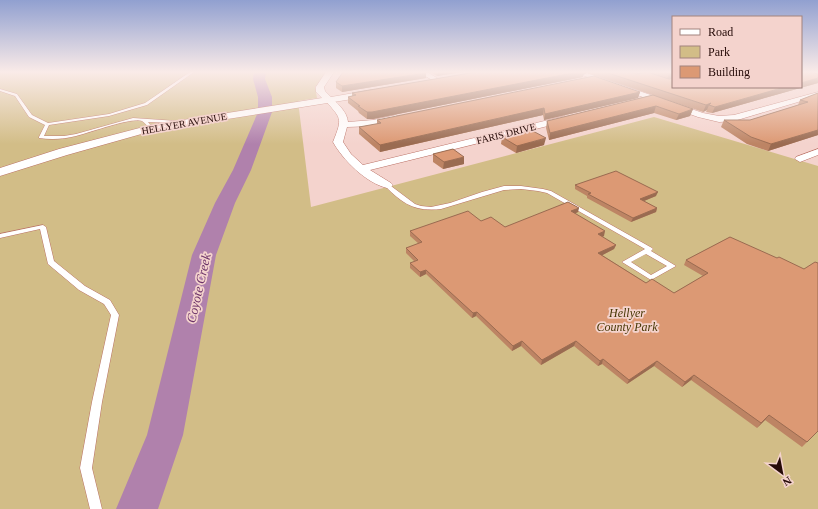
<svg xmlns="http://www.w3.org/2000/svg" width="818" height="509" viewBox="0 0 818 509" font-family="'Times New Roman',serif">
<rect width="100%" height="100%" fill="#f4d3cd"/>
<path fill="#d2bd87" d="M0,72H326L315,87L317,98L298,101L311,207L654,117L818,166V509H0Z"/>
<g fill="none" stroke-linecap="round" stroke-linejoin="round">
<path fill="#b081ac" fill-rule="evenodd" d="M254,72H266L265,79L272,97V112L251,170L235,203L216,255L183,435L158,509H116L147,435L192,255L215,203L233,170L258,112V97L253,79Z"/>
<defs>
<g id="service">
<path d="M190,72H194L147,105L109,116L49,125L44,136H64L76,134L133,118L177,121L179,122V123L148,122L153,128L151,129C148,127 145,123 142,121C132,117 89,133 76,136C64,139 52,140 39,138V137L45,125L29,117L15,96L0,91V89L17,94L32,115L48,123L109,114L145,103Z"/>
<path d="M387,183L415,204L421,206L431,207L450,203L482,192L504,186H521L543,189L551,191L652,248L653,249L651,251L676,266L651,280L622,262L645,249L547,193L538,191L521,189L504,190L441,209C415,212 403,204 385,186V184ZM646,254L667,266L651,275L631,262Z"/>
<path d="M43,225L46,227L54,261L85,286L110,300L119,315L102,402L92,468L102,509H90L80,468L92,402L111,315L104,304L79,290L48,264L40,229L0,238V234Z"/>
</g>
<g id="minor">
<path d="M418,72H427L442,81L440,82H436Z"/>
<path d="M574,72H584L703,113L719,116L734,115L818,92V96L734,121L719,122L698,117Z"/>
<path d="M326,98H332C339,105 347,112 348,122L373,120L396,115L400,118L399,120L373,126L347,127L343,142L351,154L363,165L565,116L569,119L568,121L370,170L391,183L393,185L391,187L387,188C366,183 343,160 333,142C343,117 341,119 325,100Z"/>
<path d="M818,149V155L800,162L795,159L796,157Z"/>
</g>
<path id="tertiary" d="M326,72H334L324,87L325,91L331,97L371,90L376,93L371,96L152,131L67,155L0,176V168L59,149L151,125L322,98L316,92V87Z"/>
</defs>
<use href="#service" stroke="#ba7065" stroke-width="1"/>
<use href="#minor" stroke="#ba7065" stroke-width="1"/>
<use href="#tertiary" stroke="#ba7065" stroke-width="1"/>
<use href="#service" fill="#fff" fill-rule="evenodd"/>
<use href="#minor" fill="#fff" fill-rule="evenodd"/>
<use href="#tertiary" fill="#fff" fill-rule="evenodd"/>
</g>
<g fill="#bd8464">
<path d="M430,72H462L437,76Z"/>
<path d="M476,72H632L636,74L643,72H673V87L818,74V83L712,113L706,112L707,110L703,112L587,73L583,75V77L373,119H367L359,113L358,111L348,103V97L352,96V93Z"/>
<path d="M426,73V78L342,92L336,88V82Z"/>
<path d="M640,92L638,98L544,120L543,115L380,152L359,134V127L377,124V120Z"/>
<path d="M818,93V135L768,151L747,144L721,127L724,120H750L798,105L800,100Z"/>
<path d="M653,95L693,109L690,116L676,120L654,113L549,140L546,128L547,121Z"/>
<path d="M502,137L544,145L516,153L501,144Z"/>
<path d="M433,154L464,164L443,169L433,162Z"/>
<path d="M575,185L656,196L644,201L657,208L656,212L631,222L587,198V196L575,189Z"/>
<path d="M578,212L575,214L604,236L602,237L616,245L614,249L602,255L646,283L674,293L703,276L684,265L686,260L730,237L818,431L802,447L765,420L757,428L691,380L682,387L654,366L627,384L602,364L598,366L574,346L541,365L521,346L512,351L476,316L472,318L426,274L420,277L410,268V263L415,262L406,253V248L419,244L410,236V231L481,221L505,227Z"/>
</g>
<g fill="#9a6b51">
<path d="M438,72H462L437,76Z"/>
<path d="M578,72H588L583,75V77L373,119H367V112Z"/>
<path d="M426,73V78L342,92V86Z"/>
<path d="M673,73V79H667L669,74Z"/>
<path d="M818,78V83L712,113L715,107L785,87H801V83Z"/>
<path d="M640,92L638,98L544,120L545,114Z"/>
<path d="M711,103L709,105L707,110L703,112L706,105Z"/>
<path d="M656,106L654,113L549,140L550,133Z"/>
<path d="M544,108L543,115L380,152V145Z"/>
<path d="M693,109L690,116L676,120L679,114Z"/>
<path d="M818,130V135L768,151L771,144Z"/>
<path d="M546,138L544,145L516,153L517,146Z"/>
<path d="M464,157V164L443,169L444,162Z"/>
<path d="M658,192L656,196L639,203L640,199Z"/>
<path d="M579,208L578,212L570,216L571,211Z"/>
<path d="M657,208L656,212L631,222L633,218Z"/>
<path d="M605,231L604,236L597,239L598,234Z"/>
<path d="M616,245L614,249L597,258L598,253Z"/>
<path d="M426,270V274L420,277V272Z"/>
<path d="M477,312L476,316L472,318L473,313Z"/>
<path d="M522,341L521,346L512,351L513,346Z"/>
<path d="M576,341L574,346L541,365L542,360Z"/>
<path d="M603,359L602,364L598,366L600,361Z"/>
<path d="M657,361L654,366L627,384L629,380Z"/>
<path d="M694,375L691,380L682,387L685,382Z"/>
<path d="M769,415L765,420L757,428L761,423Z"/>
</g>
<g fill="#dc9974" stroke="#9a6b51">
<path d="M343,72H426V73L342,86L336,82Z"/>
<path d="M476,72H578L372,112H367L358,106H360L348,97L356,95L352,93Z"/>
<path d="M605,72H632L636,74L647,72L669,79L673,78V87H785L715,107L709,105L711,103L706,105Z"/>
<path d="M664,72H673V73L669,74Z"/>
<path d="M801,72H811L818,74V78L801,83Z"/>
<path d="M594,76L640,92L545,114L544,108L380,145L359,127L381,123L377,120Z"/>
<path d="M818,93V130L771,144L751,137L724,120H750L808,102L800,100Z"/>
<path d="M653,95L693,109L679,114L656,106L550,133L547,121Z"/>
<path d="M531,130L546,138L517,146L502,137Z"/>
<path d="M453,149L464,157L444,162L433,154Z"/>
<path d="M616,171L658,192L640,199L657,208L633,218L588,194L591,193L575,185Z"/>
<path d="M568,202L579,208L571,211L605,231L598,234L616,245L598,253L646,283L652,279L674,293L708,273L686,260L730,237L777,258L779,257L804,269L815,262L818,263V431L807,442L769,415L761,423L694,375L685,382L657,361L629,380L603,359L600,361L576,341L542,360L522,341L513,346L477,312L473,313L426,270L420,272L410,263L418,260L406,248L422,242L410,231L468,211L481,221L491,217L505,227Z"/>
</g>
<linearGradient id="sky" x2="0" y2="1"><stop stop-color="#91a0d0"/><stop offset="0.5" stop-color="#faebe8"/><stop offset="1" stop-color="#faebe8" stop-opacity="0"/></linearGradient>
<rect width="818" height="144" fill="url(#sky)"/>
<g text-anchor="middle" stroke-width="3.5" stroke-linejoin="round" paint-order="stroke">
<g font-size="10" fill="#260b08" stroke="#f4d3cd">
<text transform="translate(184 123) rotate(-10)" y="4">HELLYER AVENUE</text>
<text transform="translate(506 133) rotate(-14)" y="4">FARIS DRIVE</text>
</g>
<g font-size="12" font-style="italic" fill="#473705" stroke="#f4d3cd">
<text x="627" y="317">Hellyer<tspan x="627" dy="14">County Park</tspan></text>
</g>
<g font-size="13" font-style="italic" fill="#6a3067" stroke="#f4d3cd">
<text transform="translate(198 288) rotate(-77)" y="5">Coyote Creek</text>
</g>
</g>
<rect x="672" y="16" width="130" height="72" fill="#f4d3cd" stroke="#a2837e"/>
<rect x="680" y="29" width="20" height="6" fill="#ffffff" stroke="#a2837e"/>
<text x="708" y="36" font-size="12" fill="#260b08">Road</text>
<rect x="680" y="46" width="20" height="12" fill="#d2bd87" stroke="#a2837e"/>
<text x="708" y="56" font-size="12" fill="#260b08">Park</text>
<rect x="680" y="66" width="20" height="12" fill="#dc9974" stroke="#a2837e"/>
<text x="708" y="76" font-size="12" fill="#260b08">Building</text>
<g transform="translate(782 473) rotate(148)" stroke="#f4d3cd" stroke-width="3" paint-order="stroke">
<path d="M0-3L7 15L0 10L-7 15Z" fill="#260b08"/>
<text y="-6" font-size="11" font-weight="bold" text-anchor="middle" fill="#260b08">N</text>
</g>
</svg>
